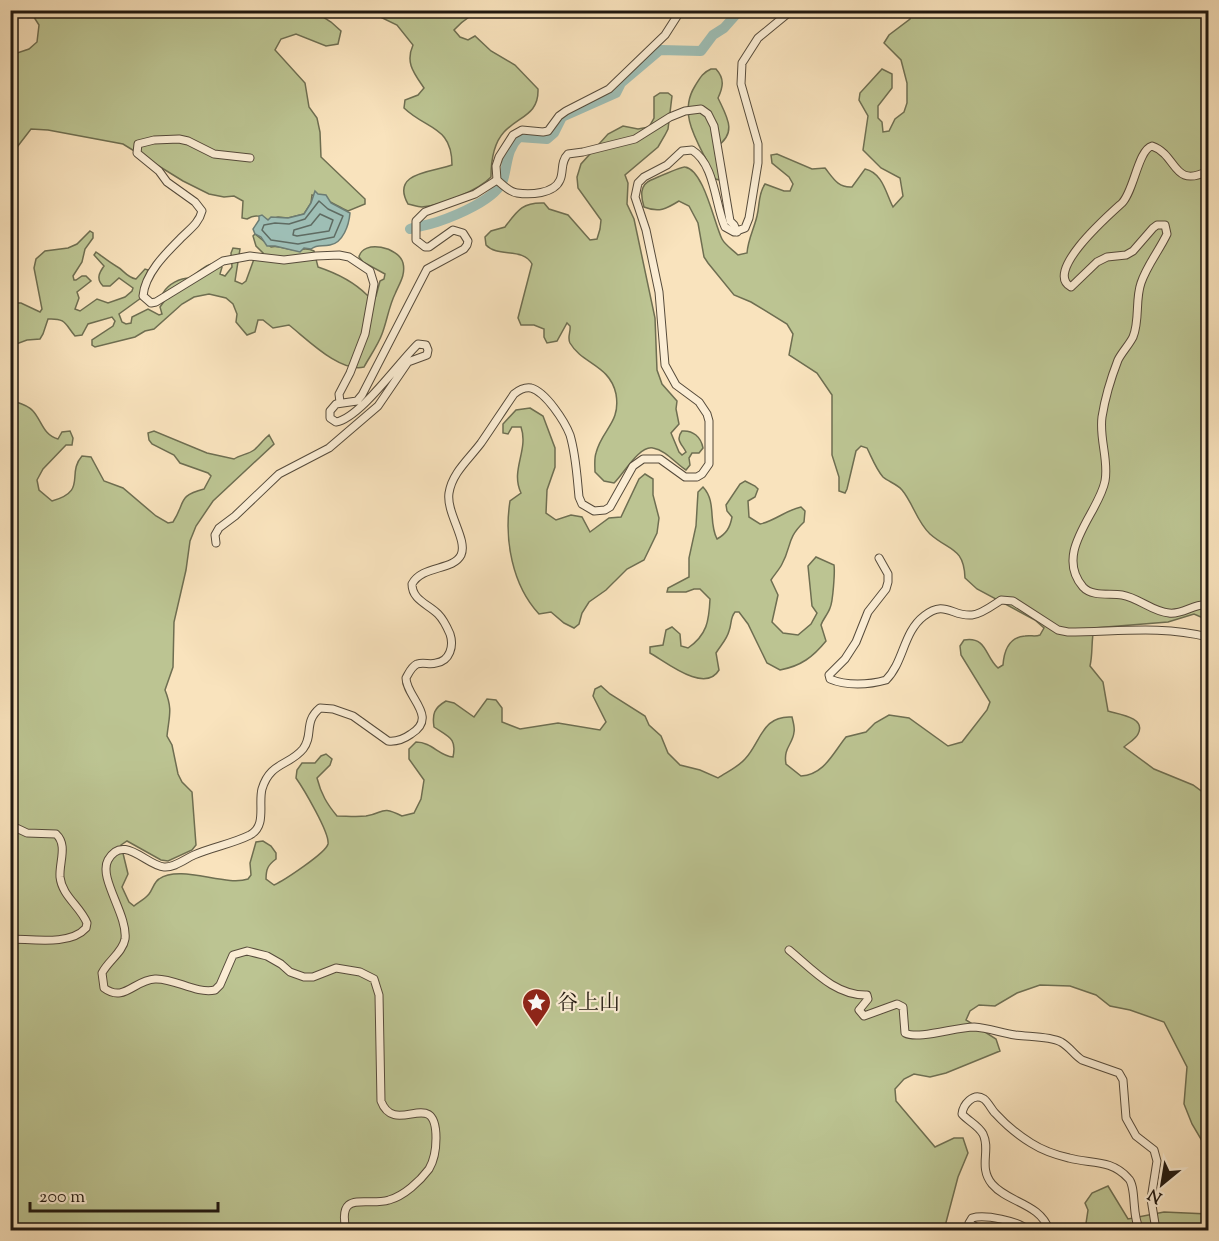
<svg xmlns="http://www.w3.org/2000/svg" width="1219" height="1241" viewBox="0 0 1219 1241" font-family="'Sorts Mill Goudy','Noto Serif JP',serif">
<rect width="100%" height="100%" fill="#f9e3bd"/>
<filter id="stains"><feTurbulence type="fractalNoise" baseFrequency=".00333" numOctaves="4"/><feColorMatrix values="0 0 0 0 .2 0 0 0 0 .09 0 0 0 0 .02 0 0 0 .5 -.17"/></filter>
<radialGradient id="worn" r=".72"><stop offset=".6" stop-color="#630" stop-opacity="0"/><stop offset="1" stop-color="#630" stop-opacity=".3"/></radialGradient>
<g fill="#bcc492" stroke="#6e6e51" stroke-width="1.5">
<path d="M30,11H314L331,22L341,31L338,44L326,46L296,34L281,39L275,50L305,83L309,107L317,118L320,132L321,157L365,199V204L348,211C335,205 326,198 312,195L311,203L304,214L288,218L278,217L268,220C260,216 256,214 247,219L242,218L243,201L234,196L224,197L209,194L183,181L123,144L48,130L31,129L11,155V62L14,54L29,49L37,42L39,25Z"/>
<path d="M368,11H401L400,12L406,16L415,11H485C472,13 463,20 454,30L460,37L468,40L475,36L491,51L515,65L538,89C539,115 519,116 504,132C493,144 491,162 491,177C479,190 440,206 422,207C417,207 413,205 408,204C390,172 433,172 452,165C452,126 427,130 404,108L405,100L418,95L424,88C414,73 405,63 413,45L397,25Z"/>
<path d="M905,11H1208V620L1194,614L1168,622L1094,628C1091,641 1093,653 1090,666L1103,682L1108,711C1117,714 1147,717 1138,734C1136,739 1128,743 1124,747L1154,769L1193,785L1208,796V1148L1205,1146L1192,1124L1184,1104L1187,1067L1164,1022L1130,1010L1110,1006L1096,995L1070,986L1040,985L1017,993L995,1006L979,1005L970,1011L966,1020L996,1039L1000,1051L946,1073L930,1077L914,1074L904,1079L895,1089L896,1101L935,1147L954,1138H963L968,1153L958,1177L944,1230H11L10,400C18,403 27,404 33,411C42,421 43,435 58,439L62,432L70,431L73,438L72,445H66L43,469L37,480L39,490L52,501C88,491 66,474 82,456L91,457L104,481L123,488L156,516L168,523L173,522C186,502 177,496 204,489L211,476L208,473L180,463L174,455L152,444L149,440L148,433L154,431L207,453L234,459C240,455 249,454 254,450C259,446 263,440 269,435L274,444L213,501L196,526L190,541L186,570L174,622L173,667L165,690C173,710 169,716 167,736L172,745L178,774L182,782L192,792L196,845L192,850L168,861L161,860L127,841L121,845L128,874L122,887L129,902L134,906C139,902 145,899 149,894C153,889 154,882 159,879C181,864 225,887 248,879L251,875L250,863L256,842L263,841L271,846L276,853V859C268,865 266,869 266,879L274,885C283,881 326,853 328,844C330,833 303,788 296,778L297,770L302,763H315L321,756L326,754L332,759L330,765L317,778C321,794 327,804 337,816C346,816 356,817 366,816C385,813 380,805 402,816L414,813L421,799L424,780L409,759V749L416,742C432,742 439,756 453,757C457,738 449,737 434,727C432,714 434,708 446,701L454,703L474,717L487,699L496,700L502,708V722L520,729L558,723L600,730L606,722L593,696L595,689L601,686L610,694L645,716L649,725L661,736L668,753L680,765L700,770L718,778C727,772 738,767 745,759C761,742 762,715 792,717C793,721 795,728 794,732C793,744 783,748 786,764L801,776C824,775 833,753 846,737L866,732L875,723L889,715L909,718L948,746L962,742L987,710L990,702L961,655L960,646L964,640C987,636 985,657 998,668L1003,665C1004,651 1009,637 1025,636C1031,635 1035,637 1040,635L1044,628L1035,620L977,589L965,578C964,547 949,551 930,534C917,522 913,503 902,490C897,484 889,482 883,477C876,469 872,458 867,448L861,446L856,451L847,489L845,493L839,491V477L832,455V395L817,373L789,355L793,334L787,324L751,302L734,295L708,263L704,257L698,223L689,206L679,201C666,209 659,213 644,207C641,197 639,185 651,180C656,178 682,166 685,167C704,170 714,223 722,239C725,245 733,250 738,255L747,253C748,239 754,229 757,216C760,204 758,194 765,184L784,191H790L793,184L789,177L772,163L771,155L777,154L812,169L825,168C833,178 838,188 852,187L865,169C883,173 886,194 893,207L903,196L900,178L881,168L863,150L868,116L859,100L860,93L882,69L892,74V88L878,106V118L882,122L883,132L889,131L895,119L904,112L907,103V83L901,60L884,43L889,35L910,19L911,12Z"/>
<path d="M711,69H716C725,79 723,87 718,98C727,117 738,133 716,147L720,180L715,179C704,149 675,118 695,86C700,78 702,73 711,69Z"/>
<path d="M660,93H668L672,96L668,129L665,135L658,147L625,175L628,183L627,204L634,219L655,318L657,370L662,384L677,401L676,409L679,424L671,433L679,452L682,455L686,452C682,444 675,440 682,431C693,430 701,437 703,448L699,453H692L689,458L690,465L686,470C676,464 666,450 653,448C639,445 623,475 614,483L604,481L595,472C595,466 594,459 596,453C602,429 621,423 616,394C610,365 582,364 570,343C567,337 571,332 570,326L567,323L557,341L547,343L544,337V329L534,325H521L518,318L532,264C523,247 498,258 486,245L485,237L491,231L505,227C517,211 522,202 544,203L549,209L568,215L590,240L597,239L600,229L601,220L578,188L577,177L581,164L608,134L623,126L638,129L649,127L654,118V97Z"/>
<path d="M90,231L93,233V238L85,249L82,262L73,276L74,280H76L82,276H86L91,281L77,292L79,298L75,309L80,311L97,299L108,303L125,297L132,291L133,288L119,278L110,286H103C96,279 99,273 104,266L94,255L96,252C103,257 109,262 116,266C124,270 126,277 136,279L145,269L148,270C147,281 140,285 141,298L119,314L122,322L126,324L131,323L132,317L148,309L159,315L162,314L160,307L165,300L163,293C168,284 180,278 190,278C200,272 209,258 222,267L220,274L225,276L232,267L231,253L233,248L240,249L235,281L242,284L246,281L254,259L263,253L256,246L253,236L255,234L271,247C280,245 287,250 295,250C304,250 306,247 314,251L318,267C336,273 354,282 367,295L376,296L380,281L384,279L385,274L363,262L359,257C363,239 399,247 403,263C406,275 399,284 395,294C389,306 387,321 382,334C378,345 370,356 364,367C340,373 307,339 289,325L273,328L263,320H258L255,332L247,335L236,322L237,314L233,304L226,298L209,294L194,297L182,304L154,329L145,331L135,337L95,347L92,345V340L113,326L115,321L112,317L88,324L82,335L75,336C65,324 66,318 48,319L43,334L40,339L27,340L11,346V303H21L40,312L42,309L34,268L36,259L45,251L68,248L77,244Z"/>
<path d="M530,408L543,416L555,448V467L547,490L546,513L556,520L571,515L582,517L590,532L609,518L621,517L639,479L645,474L653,479V495L659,518L657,533L644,560L627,569L606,590L589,602L582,613L579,624L574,628L564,623L551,612L539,614C512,585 504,539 510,501L521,493C510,470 529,450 521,427H512L508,434L503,433V424L516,410Z"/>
<path d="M745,481L755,486L758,489L755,497L748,501L749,517L760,524C775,521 786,510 801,507L805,511L804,522C786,539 792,546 782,564C779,570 774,575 771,580L778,595L772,622L783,633L798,635L811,624L817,613L812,606L808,566L816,557L834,565C835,571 833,602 830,608C828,614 823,619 821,625L826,641C813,657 801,666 780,670L767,663L748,624L739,612H735C730,618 732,623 729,631C727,639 721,645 716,653L719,670C705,694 666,662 650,653V647L663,645L666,630L672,627L680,634L681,646L688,648C707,635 709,621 710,599L700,589H694L686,592H667L668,588L689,577V558L696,526L698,492L703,487C717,502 708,522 717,539C726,534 730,528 732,517L727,511L726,505L740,484Z"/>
<path d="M1108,1186L1128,1219L1164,1212L1208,1214V1230H1085L1088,1210L1085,1203L1092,1193Z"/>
</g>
<path fill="#9ebeb5" stroke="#6c7c73" stroke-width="1.5" d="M315,191L318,194L326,195L331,203L350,213C349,225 343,243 330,245C322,247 318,244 311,249L304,248L300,252L275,246H267L261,237L255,234L253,229L259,220V216L262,215L268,220L271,217L288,218L304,214L311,203Z"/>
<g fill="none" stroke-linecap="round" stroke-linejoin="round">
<g stroke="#5f6b62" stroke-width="1.5">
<path d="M319,201L328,209L343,216L334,237L298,244L271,240L262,230L264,225L275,223L289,224L305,219Z"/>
<path d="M320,214L333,220L329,231L297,236L293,235L294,230L311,225Z"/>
</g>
<path stroke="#9ebeb5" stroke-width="10" d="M410,229C419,226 428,225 437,222C455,216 497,199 503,180C508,164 506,150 519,137L547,139L554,133L562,117L616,93L621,83L660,50L701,51L713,35L724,28L740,10"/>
<defs>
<g id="minor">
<path d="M681,10L665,35L609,89L566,111L559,116L548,131L543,132L522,130L513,135L499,157L496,166L497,180C502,184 509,192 517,193C530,195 554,194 560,180C564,171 560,162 568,154L583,152L635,139L670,117L685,111L701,109L708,114L714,126L730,221L734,225L737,232"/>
<path d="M250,158L214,154L188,141L179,139L154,140L138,144L137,153L159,171L167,182L195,202L202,211C199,223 190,229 182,237C167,252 145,273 143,296L151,303L156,302L223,261L250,256L284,260L316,256L339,255L349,257L370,271L374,284L365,334L350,373L339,394L340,402"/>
<path d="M1208,171C1172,189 1178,155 1152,146C1138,150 1134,191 1122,203C1110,214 1043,272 1071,287L1097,262L1107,257L1126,255L1133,251L1153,228L1157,225H1165L1167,234C1159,251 1147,265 1141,283C1135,300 1140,320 1133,337C1129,345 1122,352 1118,360C1111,378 1105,398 1102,417C1099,439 1109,460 1105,481C1099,513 1053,552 1083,587C1092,597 1110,593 1122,595C1139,598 1153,612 1169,613C1183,615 1194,603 1208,605"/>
<path d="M216,543L215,535L219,528L235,516L279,474L329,448L378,406L408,362L427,355L428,350L426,345L418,344C399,362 360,418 336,422L330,418V411L336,404L357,401L362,395L427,269L464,249L467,245L468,241L463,233L453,230L429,247H425L416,240V221L425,212L475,194L497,180"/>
<path d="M879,558L888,574V582L886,589L868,612L856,642L845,659L829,675L830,679C846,686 869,685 886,680C904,662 903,632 924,616C945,599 952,617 972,615C982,614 993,605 1001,600L1013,601L1058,630L1068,632C1116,632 1161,625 1208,637"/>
<path d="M10,825L27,833L56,834C68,845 59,862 60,877C62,896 80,906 87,923L86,928C70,946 32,939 10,939"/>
<path d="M789,950C812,969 835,996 867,995L868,999L859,1010L864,1016L897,1004L903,1007L905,1033C918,1040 956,1027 974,1027C989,1028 1001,1033 1015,1035C1029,1037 1049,1036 1061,1042C1070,1047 1074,1055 1082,1060L1119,1073L1123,1080L1126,1118L1136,1136L1154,1150L1157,1161L1151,1199L1156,1230"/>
<path d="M1208,1193V1200"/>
<path d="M346,1230C337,1189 366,1207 389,1200C404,1196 420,1181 429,1169C435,1159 436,1149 436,1138C436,1085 395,1138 381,1101L379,995L374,979L360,972L336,968L313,977H304L290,972L281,964L267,956L247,951L233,955L220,985L215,990C195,994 175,978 155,979C134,980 124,1003 104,988L102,973C108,961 123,952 125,939C128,915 98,878 108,860C123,833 147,866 164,867C174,868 185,859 194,855C212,847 232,844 250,835C267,826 258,804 262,789C270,762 289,766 303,749C314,735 303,722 320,708L333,709L353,716L388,741C397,742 404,739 411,734C439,717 406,697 406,678C409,673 411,667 417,664C424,662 430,665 436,663C450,661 454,646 450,634C447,627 443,619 438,614C428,604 412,600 412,584C422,565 453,571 461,555C468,540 446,513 449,493C452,473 469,459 481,443C492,427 503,410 514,394C519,390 525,387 531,388C546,392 565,422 570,435C576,455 577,477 579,497L582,504L594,511L605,510L610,507L633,466L643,459H660L685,477H697L702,474L709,464V421L707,414L699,402L676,385L665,365L659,292L646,230L635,197L638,183L644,177L667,165L682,151L692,150C715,164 715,205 725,227L734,232L745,228L749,218L758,163V144L741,84L742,63L758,38L792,10"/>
<path d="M981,1230L969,1223L972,1218C985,1214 1018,1221 1028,1230"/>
<path d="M997,1230H1000"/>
<path d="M1049,1230C1040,1203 1008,1203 992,1184C978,1167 991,1150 983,1134C978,1125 968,1121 962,1114C963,1105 973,1092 984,1099C988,1102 992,1110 995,1113C1005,1124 1018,1135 1031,1143C1042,1150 1056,1155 1069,1158C1091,1164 1111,1159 1128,1178C1137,1186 1131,1215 1140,1230"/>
<path d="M1190,1230L1208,1229"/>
</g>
</defs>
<use href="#minor" stroke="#564b3b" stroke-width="9"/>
<use href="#minor" stroke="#fbedd4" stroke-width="7"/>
</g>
<defs>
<symbol id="sight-pin" viewBox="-11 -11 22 30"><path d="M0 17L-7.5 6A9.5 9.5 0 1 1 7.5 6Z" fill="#8f2418" stroke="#fbedd4"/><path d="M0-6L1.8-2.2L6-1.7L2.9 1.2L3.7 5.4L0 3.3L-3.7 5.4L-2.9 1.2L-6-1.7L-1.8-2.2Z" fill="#fff"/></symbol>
</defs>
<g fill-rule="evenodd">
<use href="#sight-pin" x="520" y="986" width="33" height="45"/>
</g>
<g text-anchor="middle" stroke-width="4.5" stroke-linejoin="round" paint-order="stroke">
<g font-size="21" fill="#201810" stroke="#fbedd4" text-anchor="start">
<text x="557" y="1009">谷上山</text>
</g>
</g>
<rect width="1219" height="1241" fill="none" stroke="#f9e3bd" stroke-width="36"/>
<rect x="12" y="12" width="1195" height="1217" fill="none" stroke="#201810" stroke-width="3"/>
<rect x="18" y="18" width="1183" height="1205" fill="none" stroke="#201810" stroke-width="1.5"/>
<g transform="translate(1162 1184) rotate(210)" stroke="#fbedd4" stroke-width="4.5" paint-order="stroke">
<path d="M0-4.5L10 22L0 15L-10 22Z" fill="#201810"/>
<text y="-9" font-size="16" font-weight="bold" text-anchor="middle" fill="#201810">N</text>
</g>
<path d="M30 1202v9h188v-9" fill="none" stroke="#201810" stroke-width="3"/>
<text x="39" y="1202" font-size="18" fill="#201810" stroke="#fbedd4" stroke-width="4.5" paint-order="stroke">200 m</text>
<rect width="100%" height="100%" filter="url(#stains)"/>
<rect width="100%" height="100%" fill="url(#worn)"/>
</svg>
